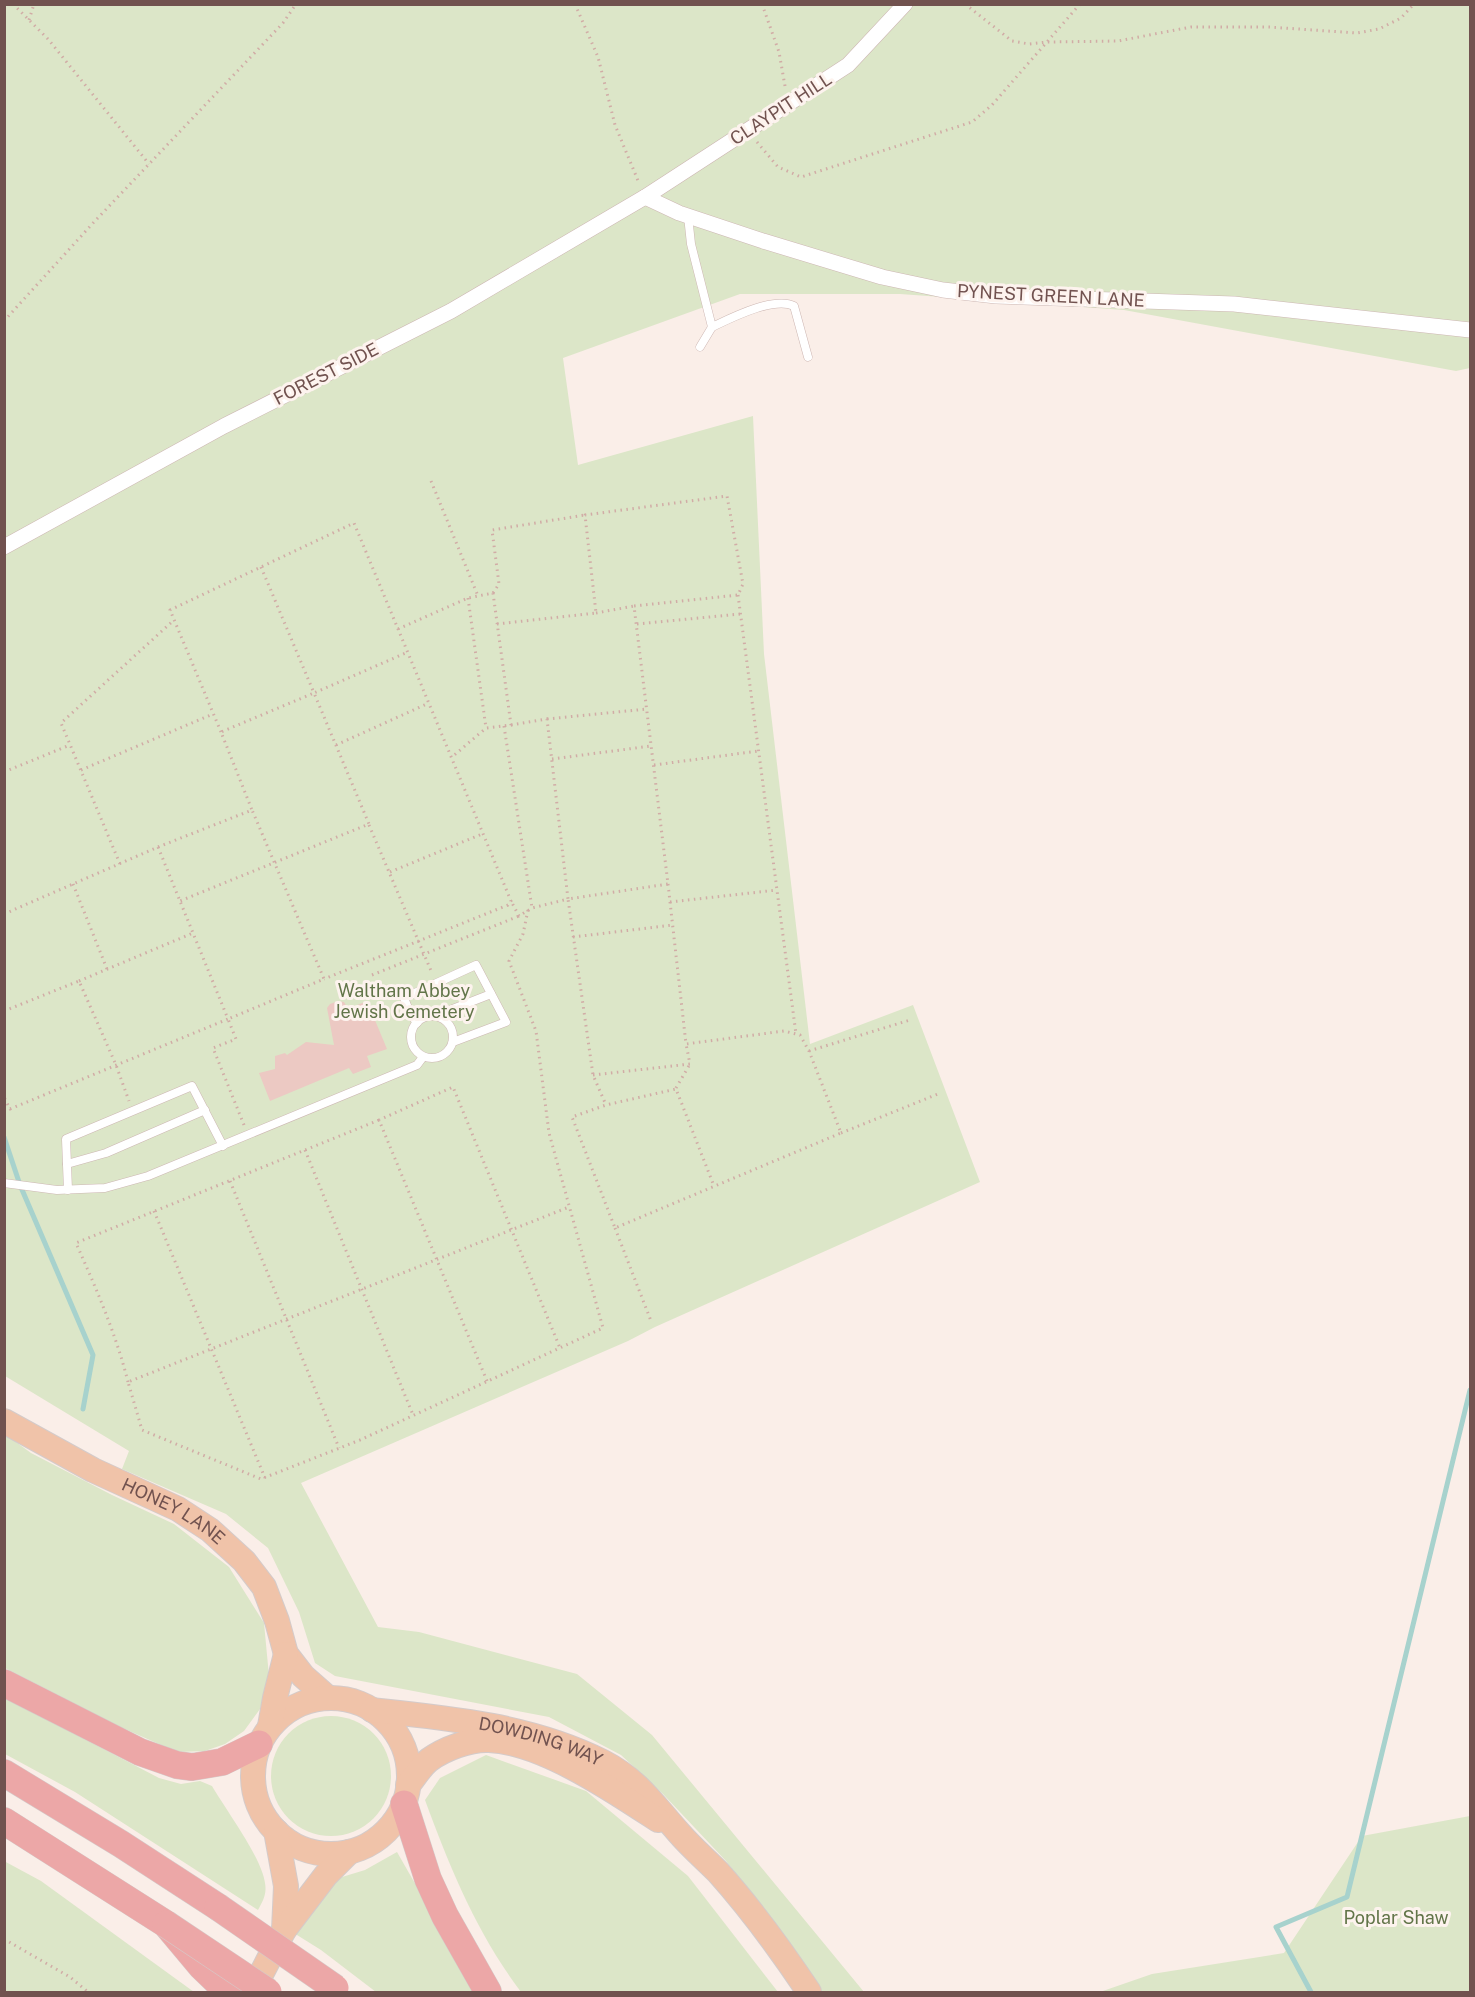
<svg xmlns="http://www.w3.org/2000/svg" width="1475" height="1997" viewBox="0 0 1475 1997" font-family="'Public Sans',sans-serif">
<rect width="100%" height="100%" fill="#faeee8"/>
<g fill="#dce6c8">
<path d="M4,5H1470V368L1456,371L1124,310L900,294H740L563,358L578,465L753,416L764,654L810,1044L913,1005L980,1182L655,1327L628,1341L301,1483L378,1627L419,1632L577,1674L652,1735L864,1992H820L779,1930L726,1861L663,1794L621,1755L549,1717L335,1676L315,1663L299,1612L268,1548L226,1514L122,1469L129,1451L5,1376Z"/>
<path d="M5,1434L31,1453L112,1495L174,1524L229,1567L264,1623L269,1676L260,1709L244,1731L225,1744L205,1751L177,1752L118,1726L5,1668Z"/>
<path d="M4,1697L159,1778L181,1784L200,1781L212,1786C226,1810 262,1858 265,1883C267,1894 263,1901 258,1910L75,1792L5,1754Z"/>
<circle cx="331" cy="1776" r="60"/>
<path d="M486,1755L586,1791L688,1876L778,1992H521C477,1934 450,1868 425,1800L440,1778Z"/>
<path d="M1470,1816V1992H1100L1152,1974L1284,1953L1362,1836Z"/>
<path d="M397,1852L477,1992H376L321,1950L289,1930L318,1895L342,1877L365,1870Z"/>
<path d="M4,1861L41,1881L194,1992H5Z"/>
</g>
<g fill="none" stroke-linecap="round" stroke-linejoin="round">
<g stroke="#a7d2cd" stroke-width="5">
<path d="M4,1137L20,1185L93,1355L83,1409"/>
<path d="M1311,1992L1276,1927L1347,1897L1470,1390"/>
</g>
</g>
<path fill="#ecc9c3" d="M338,1001L344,1002L348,1009L367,1001L387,1049L367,1056L371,1067L353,1074L349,1068L270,1101L259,1073L275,1069V1056L285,1053L287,1055L306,1042L334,1045L327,1008L330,1004Z"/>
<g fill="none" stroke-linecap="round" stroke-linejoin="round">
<defs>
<g id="service">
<path d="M688,216L691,244L712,327C731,318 774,296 794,306L808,357"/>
<path d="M700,347L712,327"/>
<path d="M450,1010L491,994"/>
<circle cx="432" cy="1037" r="21"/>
<path d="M417,1023L410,1013L404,998L476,965L506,1022L453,1042"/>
<path d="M67,1164L106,1153L205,1110"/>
<path d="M4,1183L57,1190L105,1188L148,1176L417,1065L423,1057"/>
<path d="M68,1190L66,1139L192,1086L223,1146"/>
</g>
<g id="minor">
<path d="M645,197L679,213L763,241L882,277L943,290L996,296L1234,304L1470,330"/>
<path d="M4,547L224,426L451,311L645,197L848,65L905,4"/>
</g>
<g id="primary">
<path id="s1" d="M4,1421L93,1470L178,1509L210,1530L244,1561L264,1587L277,1621L286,1654L303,1676L328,1698"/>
<circle cx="331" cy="1776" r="78"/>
<path id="s2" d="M372,1710C450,1718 532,1726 603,1762C638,1780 654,1805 679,1833C691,1847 705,1859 718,1872C752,1910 781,1950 809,1992"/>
<path d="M270,1726L275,1698L286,1654"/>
<path d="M408,1785C415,1777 421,1766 429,1760C444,1749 470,1739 489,1740C542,1742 614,1791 658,1820"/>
<path d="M276,1831L286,1886L284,1930"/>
<path d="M255,1992L256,1984L284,1930L326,1875L349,1852"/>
</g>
<g id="motorway">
<path d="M4,1683L140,1752L177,1765L192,1767L222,1762L259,1744"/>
<path d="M4,1773L121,1844L218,1907"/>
<path d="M404,1804L428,1879L445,1916L488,1992"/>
<path d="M4,1821L166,1924L202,1967L228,1992"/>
</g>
</defs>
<use href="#service" stroke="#cdb7b3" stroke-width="9"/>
<use href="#minor" stroke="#cdb7b3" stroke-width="16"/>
<use href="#primary" stroke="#d4cbca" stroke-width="26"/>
<use href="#motorway" stroke="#d4cbca" stroke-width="28"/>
<g stroke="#d1aca6" stroke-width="3" stroke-dasharray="1.5 4.5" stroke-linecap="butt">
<path d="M13,4L48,39L149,164"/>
<path d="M575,4L598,57L615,125L639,183"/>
<path d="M762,4L779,52L785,86"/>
<path d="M965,4L1012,41L1029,44L1047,42L1118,41L1191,27H1269L1357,33L1379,29L1401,18L1414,4"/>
<path d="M29,20L34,4"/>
<path d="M757,142L778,167L801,177L972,122L992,105L1080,4"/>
<path d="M4,321L94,222L283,23L296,4"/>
<path d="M431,481L478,596"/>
<path d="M261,567L314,693L408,652"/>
<path d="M493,593L499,584L492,530L585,515"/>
<path d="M738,595L796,1034"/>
<path d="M468,598L486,728"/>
<path d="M596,613L634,606"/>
<path d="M497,624L596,613L585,515L727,496L743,584L738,595L634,606L668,884L568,899L593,1075L606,1105"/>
<path d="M637,624L740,614"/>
<path d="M398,629L468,598L493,593L511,725L486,728L452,757"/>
<path d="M547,719L647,709"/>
<path d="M511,725L547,719L568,899L532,908L519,916L511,901"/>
<path d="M504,726L532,908"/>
<path d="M221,732L170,610L354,523L511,901L508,905L324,979"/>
<path d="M336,745L429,703"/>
<path d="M552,759L651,746"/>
<path d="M654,765L758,751"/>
<path d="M81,770L213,714"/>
<path d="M4,772L70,745"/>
<path d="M369,825L432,973"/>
<path d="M158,847L252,810L221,732L314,693L369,824L180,901"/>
<path d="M120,864L61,723L174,620"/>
<path d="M390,872L482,834"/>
<path d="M73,884L107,969"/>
<path d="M668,884L686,1044L784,1031L800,1035L809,1051L841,1133L615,1228L572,1117L606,1105L676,1089L714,1186"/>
<path d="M670,902L777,890"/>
<path d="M528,910L523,934L509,961L536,1031L549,1133L603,1328L360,1440L261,1479L142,1430L128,1382L569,1207"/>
<path d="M4,914L158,847L228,1019L10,1109L4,1097"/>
<path d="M573,937L673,925"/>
<path d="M372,975L519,916"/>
<path d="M79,981L193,933"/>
<path d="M4,1011L79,981L116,1065L129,1101"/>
<path d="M809,1051L910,1020"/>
<path d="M593,1075L690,1064L686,1044"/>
<path d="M676,1088L690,1064"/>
<path d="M244,1125L213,1048L236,1039L228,1019L324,979L252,810"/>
<path d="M841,1133L938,1094"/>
<path d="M305,1150L413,1415"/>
<path d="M230,1181L339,1448"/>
<path d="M154,1211L265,1478"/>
<path d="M615,1228L651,1321"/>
<path d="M487,1381L379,1120L453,1087L560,1348"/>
<path d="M128,1382C116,1334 96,1288 76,1243L379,1120"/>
<path d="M4,1939L70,1977L88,1992"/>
</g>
<use href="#service" stroke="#fff" stroke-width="8"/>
<use href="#minor" stroke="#fff" stroke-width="15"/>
<use href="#primary" stroke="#f0c3a9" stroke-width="24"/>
<use href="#motorway" stroke="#eca7a7" stroke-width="27"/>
<defs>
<g id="motorway-bridge">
<path d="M218,1907L335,1988"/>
<path d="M166,1924L268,1992"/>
</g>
</defs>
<use href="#motorway-bridge" stroke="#d4cbca" stroke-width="28" stroke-linecap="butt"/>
<use href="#motorway-bridge" stroke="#eca7a7" stroke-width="27"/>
</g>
<g text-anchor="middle" stroke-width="6" stroke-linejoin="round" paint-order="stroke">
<g font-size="18" fill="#71524f" stroke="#fdf3ee">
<text transform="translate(781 109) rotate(-33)" y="6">CLAYPIT HILL</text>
<text transform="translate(1051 296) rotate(3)" y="6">PYNEST GREEN LANE</text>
<text transform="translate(326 374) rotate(-27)" y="6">FOREST SIDE</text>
<text dy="6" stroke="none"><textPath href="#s1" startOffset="192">HONEY LANE</textPath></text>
<text dy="6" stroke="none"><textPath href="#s2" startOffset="172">DOWDING WAY</textPath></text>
</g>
<g font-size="18" fill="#627549" stroke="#fdf3ee">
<text x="404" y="997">Waltham Abbey<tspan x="404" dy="21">Jewish Cemetery</tspan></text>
<text x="1396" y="1924">Poplar Shaw</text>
</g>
</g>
<rect width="1475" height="1997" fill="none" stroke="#71524f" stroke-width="12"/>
</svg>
